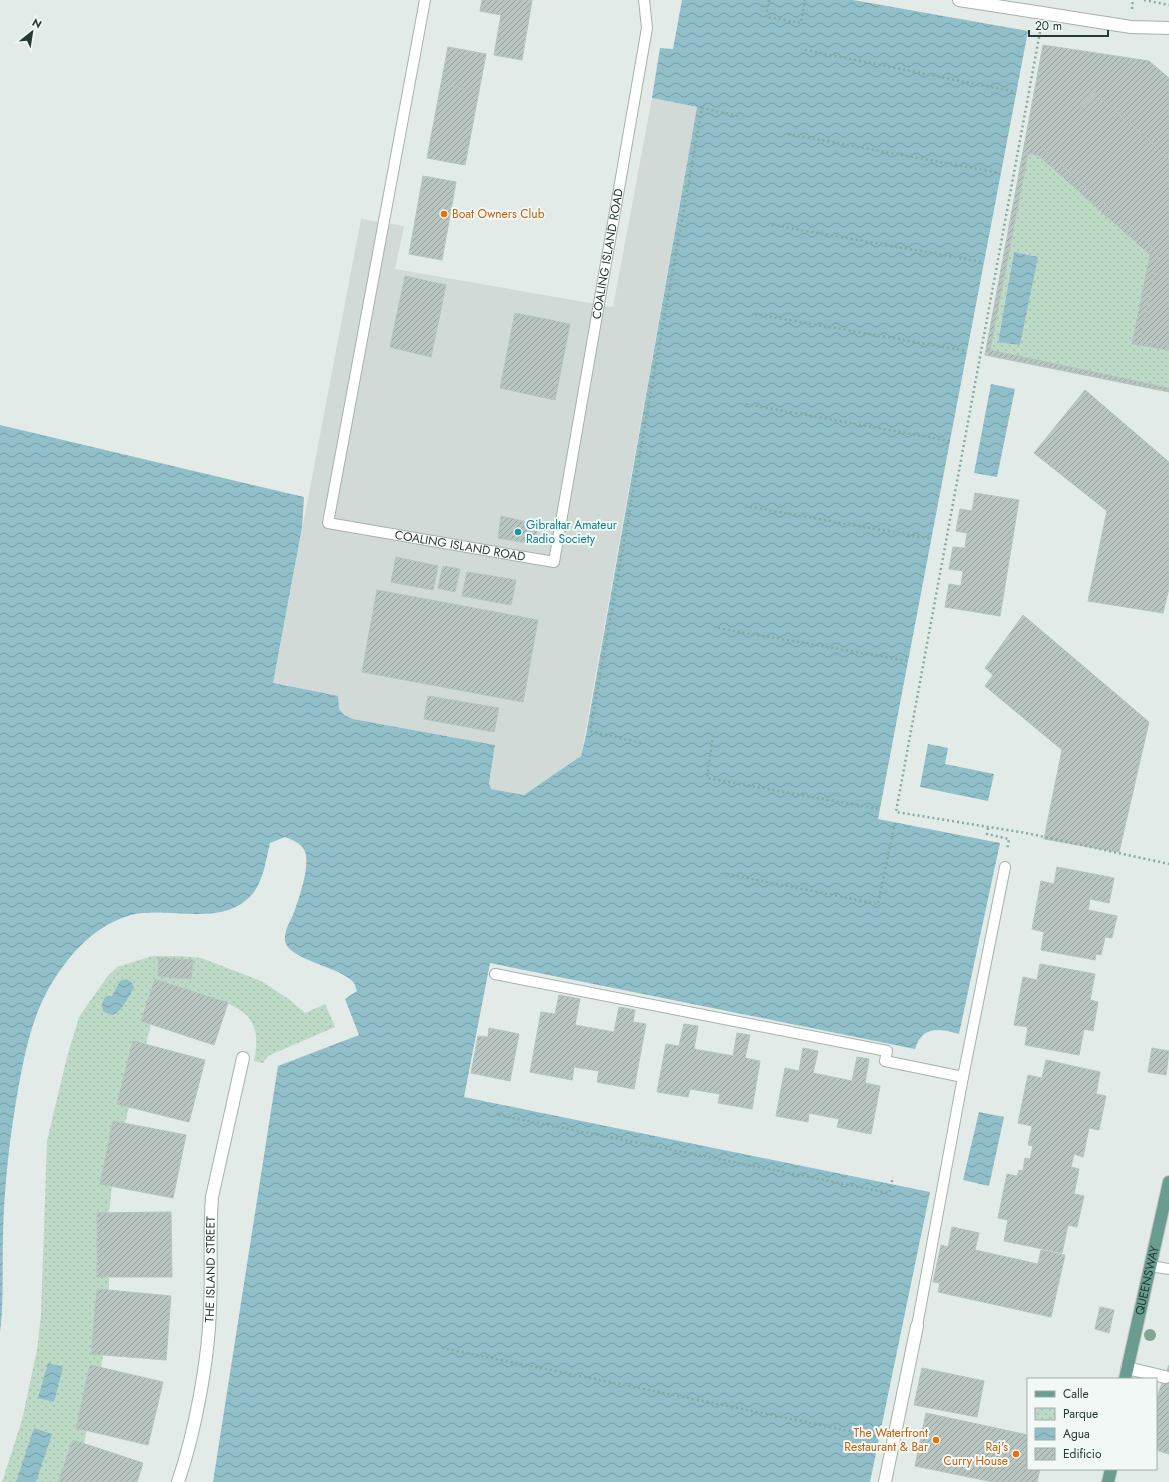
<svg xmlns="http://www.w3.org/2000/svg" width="1169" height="1482" viewBox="0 0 1169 1482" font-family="Jost,sans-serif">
<defs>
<pattern id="park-dots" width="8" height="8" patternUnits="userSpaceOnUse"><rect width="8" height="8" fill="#bddac6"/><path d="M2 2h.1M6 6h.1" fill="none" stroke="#a2bcab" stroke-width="1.8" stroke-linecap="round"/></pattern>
<pattern id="water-waves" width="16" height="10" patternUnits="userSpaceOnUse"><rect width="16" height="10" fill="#90bfca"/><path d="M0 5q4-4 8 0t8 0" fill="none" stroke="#759ca5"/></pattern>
<pattern id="building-hatch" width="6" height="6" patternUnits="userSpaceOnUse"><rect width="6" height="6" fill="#b8c5c0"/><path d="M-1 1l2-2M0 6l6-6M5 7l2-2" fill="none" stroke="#95a19d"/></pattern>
</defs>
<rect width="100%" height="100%" fill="#e2ebe7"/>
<path fill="#d1dad6" d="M652,98L697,107L581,756L524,795L491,789L489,783L495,745L353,719L344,715L339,709L338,700L273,683L361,219L404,226L395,269L613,307Z"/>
<g fill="url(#park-dots)" fill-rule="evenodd">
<path d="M1028,154L1038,155L1150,255L1132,344L1169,350V388L990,350ZM1014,252L1037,257L1020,345L998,341Z"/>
<path d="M152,956H181L201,958L261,981L290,1000L305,1013L325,1004L335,1027L270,1055L267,1057L263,1063L254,1061C264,1014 240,1007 202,994C186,989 170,983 155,979L141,1021L151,1025L125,1123L113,1121L100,1183L112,1186L109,1213H97V1277H109V1291L97,1290L91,1353L103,1355L101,1368L90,1365L76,1428L87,1430L84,1443L73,1440L58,1482H2L22,1420L37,1350L41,1315L47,1141L67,1057L79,1017L107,977L117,967Z"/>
</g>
<g fill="url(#water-waves)">
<path d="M682,0H853L1028,31L878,819L1000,843L959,1034C939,1028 922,1026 915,1049L490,963L464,1097L930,1192L870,1482H213L278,1066L359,1035L345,999L357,991C356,989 355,985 354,983C342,967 288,960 285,941C284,932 289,923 293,915C298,902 313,860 303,848C299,842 292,840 285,837L270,843C266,859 264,878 254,892C224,930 169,905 131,915C96,925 72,951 53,981C33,1013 26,1048 19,1084C10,1134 4,1185 3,1236C2,1268 4,1301 0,1333V425L304,497L302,528L273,683L338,696L339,709L344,715L353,719L495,745L489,783L491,789L524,795L581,756L586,735L697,107L652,98L660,48L673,49Z"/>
<path d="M1014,252L1038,257L1020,345L998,342Z"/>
<path d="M991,384L1015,389L997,477L974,473Z"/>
<path d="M928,744L948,748L945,764L994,774L988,801L920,787Z"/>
<path d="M126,979L131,982L134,987C130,995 123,1009 115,1014C111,1016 107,1013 103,1011L102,1004L105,997L112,996L120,981Z"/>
<path d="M979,1112L1004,1117L989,1186L963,1180Z"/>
<path d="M48,1363L63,1367L54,1402L38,1398Z"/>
<path d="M34,1428L52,1434L36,1482H16Z"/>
</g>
<g fill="url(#building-hatch)" stroke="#b5c4be">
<path d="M482,0H532L522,60L494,55L501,15L480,11Z"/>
<path d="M1043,45L1149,61L1169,78V158L1095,93L1043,148L1159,253L1140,341L1169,345V350L1132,344L1150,255L1038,155L1028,154L990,350L1169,388V392L985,355Z"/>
<path d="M448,47L486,54L479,91L441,84Z"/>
<path d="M441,84L479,91L465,165L427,158Z"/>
<path d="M1095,93L1169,158V345L1140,341L1159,253L1043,148Z"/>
<path d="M423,176L456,182L442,260L409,254Z"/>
<path d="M405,276L446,285L431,357L390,347Z"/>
<path d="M515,313L570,324L555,400L500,388Z"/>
<path d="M1085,390L1169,462V588L1163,613L1088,601L1107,511L1034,453Z"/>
<path d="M975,493L1019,500L1000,616L945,607L949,584L961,586L963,571L949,569L953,547L965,548L967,533L956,531L960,509L972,511Z"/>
<path d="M501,516L539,525L533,544L498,538Z"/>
<path d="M396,557L438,566L433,590L391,582Z"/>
<path d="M443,566L460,569L455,592L438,588Z"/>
<path d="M467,572L516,580L511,605L462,596Z"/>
<path d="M377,590L538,620L523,702L362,672Z"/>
<path d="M1023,615L1149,722L1119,852L1044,839L1062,750L985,686L993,675L985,668Z"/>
<path d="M428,696L499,708L494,732L424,719Z"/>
<path d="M1057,867L1114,878L1109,903L1090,899L1088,910L1117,916L1112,938L1105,937L1101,955L1096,954L1095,960L1041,950L1044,932L1032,929L1041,881L1054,884Z"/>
<path d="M159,958L193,960L191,979L158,976Z"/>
<path d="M1040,964L1095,974L1090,1000L1098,1002L1093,1031L1084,1029L1079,1055L1025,1045L1028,1027L1014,1025L1023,977L1037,980Z"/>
<path d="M155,979L228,1003L214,1045L141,1021Z"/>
<path d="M559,995L580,999L575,1025L614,1032L619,1007L635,1010L633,1022L646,1024L634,1089L597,1082L599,1071L574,1067L572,1080L530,1072L541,1012L555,1014Z"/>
<path d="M684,1024L698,1026L694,1049L733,1056L737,1033L750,1035L745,1058L760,1061L752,1109L718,1103L720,1094L690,1089L688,1097L657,1092L666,1044L679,1046Z"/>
<path d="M489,1028L519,1034L510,1081L471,1073L478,1036L488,1037Z"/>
<path d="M133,1041L205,1060L189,1122L117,1104Z"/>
<path d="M803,1048L818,1051L813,1073L852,1081L857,1057L869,1059L865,1083L880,1086L871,1134L837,1127L839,1119L809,1113L808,1122L776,1116L785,1068L799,1071Z"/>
<path d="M1152,1048L1169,1051L1166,1075L1148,1072Z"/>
<path d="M1046,1060L1100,1072L1096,1094L1106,1096L1099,1130L1089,1128L1083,1157L1074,1154L1071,1167L1079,1169L1074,1194L1084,1196L1077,1227L1068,1225L1062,1253L1004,1241L1008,1220L998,1218L1007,1174L1017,1176L1019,1170L1023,1171L1025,1158L1030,1159L1033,1146L1028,1145L1032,1126L1018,1123L1028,1075L1042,1078Z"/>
<path d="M113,1121L186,1135L173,1198L100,1184Z"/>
<path d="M171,1212L172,1277H97V1213Z"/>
<path d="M952,1227L979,1233L975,1250L1038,1264L1041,1250L1065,1255L1051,1317L938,1292L940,1283L933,1282L941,1245L948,1247Z"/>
<path d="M97,1289L171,1296L166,1360L91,1354Z"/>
<path d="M1100,1307L1114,1310L1109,1333L1095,1329Z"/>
<path d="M90,1365L163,1382L148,1445L76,1428Z"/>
<path d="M1169,1365V1454L1156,1450V1399Z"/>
<path d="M922,1368L984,1381L977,1417L914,1405Z"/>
<path d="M926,1413L1028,1435V1469H1040L1037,1482H993L915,1466Z"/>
<path d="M73,1440L143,1463L137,1482H58Z"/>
</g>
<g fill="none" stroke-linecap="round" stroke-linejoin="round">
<defs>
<g id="service">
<path id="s1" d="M425,0L328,523L554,562L647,28L644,0"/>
<path d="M495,974L887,1051L885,1061L963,1077"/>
<path d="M1150,1266L1169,1269"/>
<path d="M917,1326L963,1077L1005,867"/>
</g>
<g id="pedestrian">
<path d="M1127,1368L1165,1377"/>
<path d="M885,1482L917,1326"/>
</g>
<g id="minor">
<path d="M959,0L1131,27L1169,28"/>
<path id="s2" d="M178,1482C195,1433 209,1358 210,1306C212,1270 209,1234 212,1197L243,1058"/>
</g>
<g id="primary">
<path id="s3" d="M1125,1379L1169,1182"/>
<path d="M1108,1482L1111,1469"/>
</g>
</defs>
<use href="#service" stroke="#a5b2ae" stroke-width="12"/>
<use href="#pedestrian" stroke="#a5b2ae" stroke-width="14"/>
<use href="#minor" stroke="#a5b2ae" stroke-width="14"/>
<use href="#primary" stroke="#c2c8c6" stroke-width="14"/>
<g stroke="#86aba1" stroke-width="2.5" stroke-dasharray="2 3" stroke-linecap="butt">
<path d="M769,0L766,17L801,23L805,0"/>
<path d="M1144,0L1169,5"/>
<path d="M1132,9L1133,0"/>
<path d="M1040,32L896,812L1026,833L1169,864"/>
<path d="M805,50L1016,92"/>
<path d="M788,134L1000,173"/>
<path d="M772,225L983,262"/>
<path d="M755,314L966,351"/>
<path d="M746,404L950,441"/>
<path d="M745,506L932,539"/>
<path d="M718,628L908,661"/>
<path d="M713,735L707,778L879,809"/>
<path d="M641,743L590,731L702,108L738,116"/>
<path d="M988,828L987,834L1009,839L1007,850"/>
<path d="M727,874L878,904L895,823"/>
<path d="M498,1115L889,1193L893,1177"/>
<path d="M442,1348L875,1436"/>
</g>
<use href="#service" stroke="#fff" stroke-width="10"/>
<use href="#pedestrian" stroke="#fff" stroke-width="12"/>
<use href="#minor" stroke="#fff" stroke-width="12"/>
<use href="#primary" stroke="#6b9c91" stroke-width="12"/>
</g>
<circle fill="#81a691" cx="1150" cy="1335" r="6"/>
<g fill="#e8710a" stroke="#f2f8f5" stroke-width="1.5">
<circle cx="444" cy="214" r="4"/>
<circle cx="936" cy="1440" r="4"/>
<circle cx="1016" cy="1454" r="4"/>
</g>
<circle fill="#0f9aa8" stroke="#f2f8f5" stroke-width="1.5" cx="518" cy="532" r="4"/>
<g text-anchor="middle" stroke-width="4" stroke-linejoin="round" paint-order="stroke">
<g font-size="12" fill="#c56008" stroke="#f2f8f5" text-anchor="end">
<text x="452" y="218" text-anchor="start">Boat Owners Club</text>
<text x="928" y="1437">The Waterfront<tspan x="928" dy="14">Restaurant &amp; Bar</tspan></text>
<text x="1008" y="1451">Raj's<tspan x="1008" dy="14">Curry House</tspan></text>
</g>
<g font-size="12" fill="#243a35" stroke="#f2f8f5">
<text dy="4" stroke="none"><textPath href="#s1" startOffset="1074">COALING ISLAND ROAD</textPath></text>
<text dy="4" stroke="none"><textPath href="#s1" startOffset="666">COALING ISLAND ROAD</textPath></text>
<text dy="4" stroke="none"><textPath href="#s2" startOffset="216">THE ISLAND STREET</textPath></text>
<text dy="4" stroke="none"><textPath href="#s3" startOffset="101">QUEENSWAY</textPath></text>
</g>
<g font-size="12" fill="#0d838f" stroke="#f2f8f5" text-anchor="start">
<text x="526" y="529">Gibraltar Amateur<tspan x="526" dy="14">Radio Society</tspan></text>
</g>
</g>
<rect x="1027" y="1378" width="130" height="92" fill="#f2f8f5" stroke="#a0aca8"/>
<rect x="1035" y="1391" width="20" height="6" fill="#6b9c91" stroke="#a0aca8"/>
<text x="1063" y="1398" font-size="12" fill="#243a35">Calle</text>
<rect x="1035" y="1408" width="20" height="12" fill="url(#park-dots)" stroke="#a0aca8"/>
<text x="1063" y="1418" font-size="12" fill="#243a35">Parque</text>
<rect x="1035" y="1428" width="20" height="12" fill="url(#water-waves)" stroke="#a0aca8"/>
<text x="1063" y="1438" font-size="12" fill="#243a35">Agua</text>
<rect x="1035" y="1448" width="20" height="12" fill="url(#building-hatch)" stroke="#a0aca8"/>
<text x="1063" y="1458" font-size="12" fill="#243a35">Edificio</text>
<g transform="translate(32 32) rotate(30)" stroke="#f2f8f5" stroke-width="3" paint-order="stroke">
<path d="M0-3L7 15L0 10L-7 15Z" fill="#243a35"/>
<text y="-6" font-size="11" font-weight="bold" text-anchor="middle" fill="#243a35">N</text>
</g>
<path d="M1029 30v6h79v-6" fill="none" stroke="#243a35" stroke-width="2"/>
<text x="1035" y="30" font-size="12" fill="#243a35" stroke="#f2f8f5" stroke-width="3" paint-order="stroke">20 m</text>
</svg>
